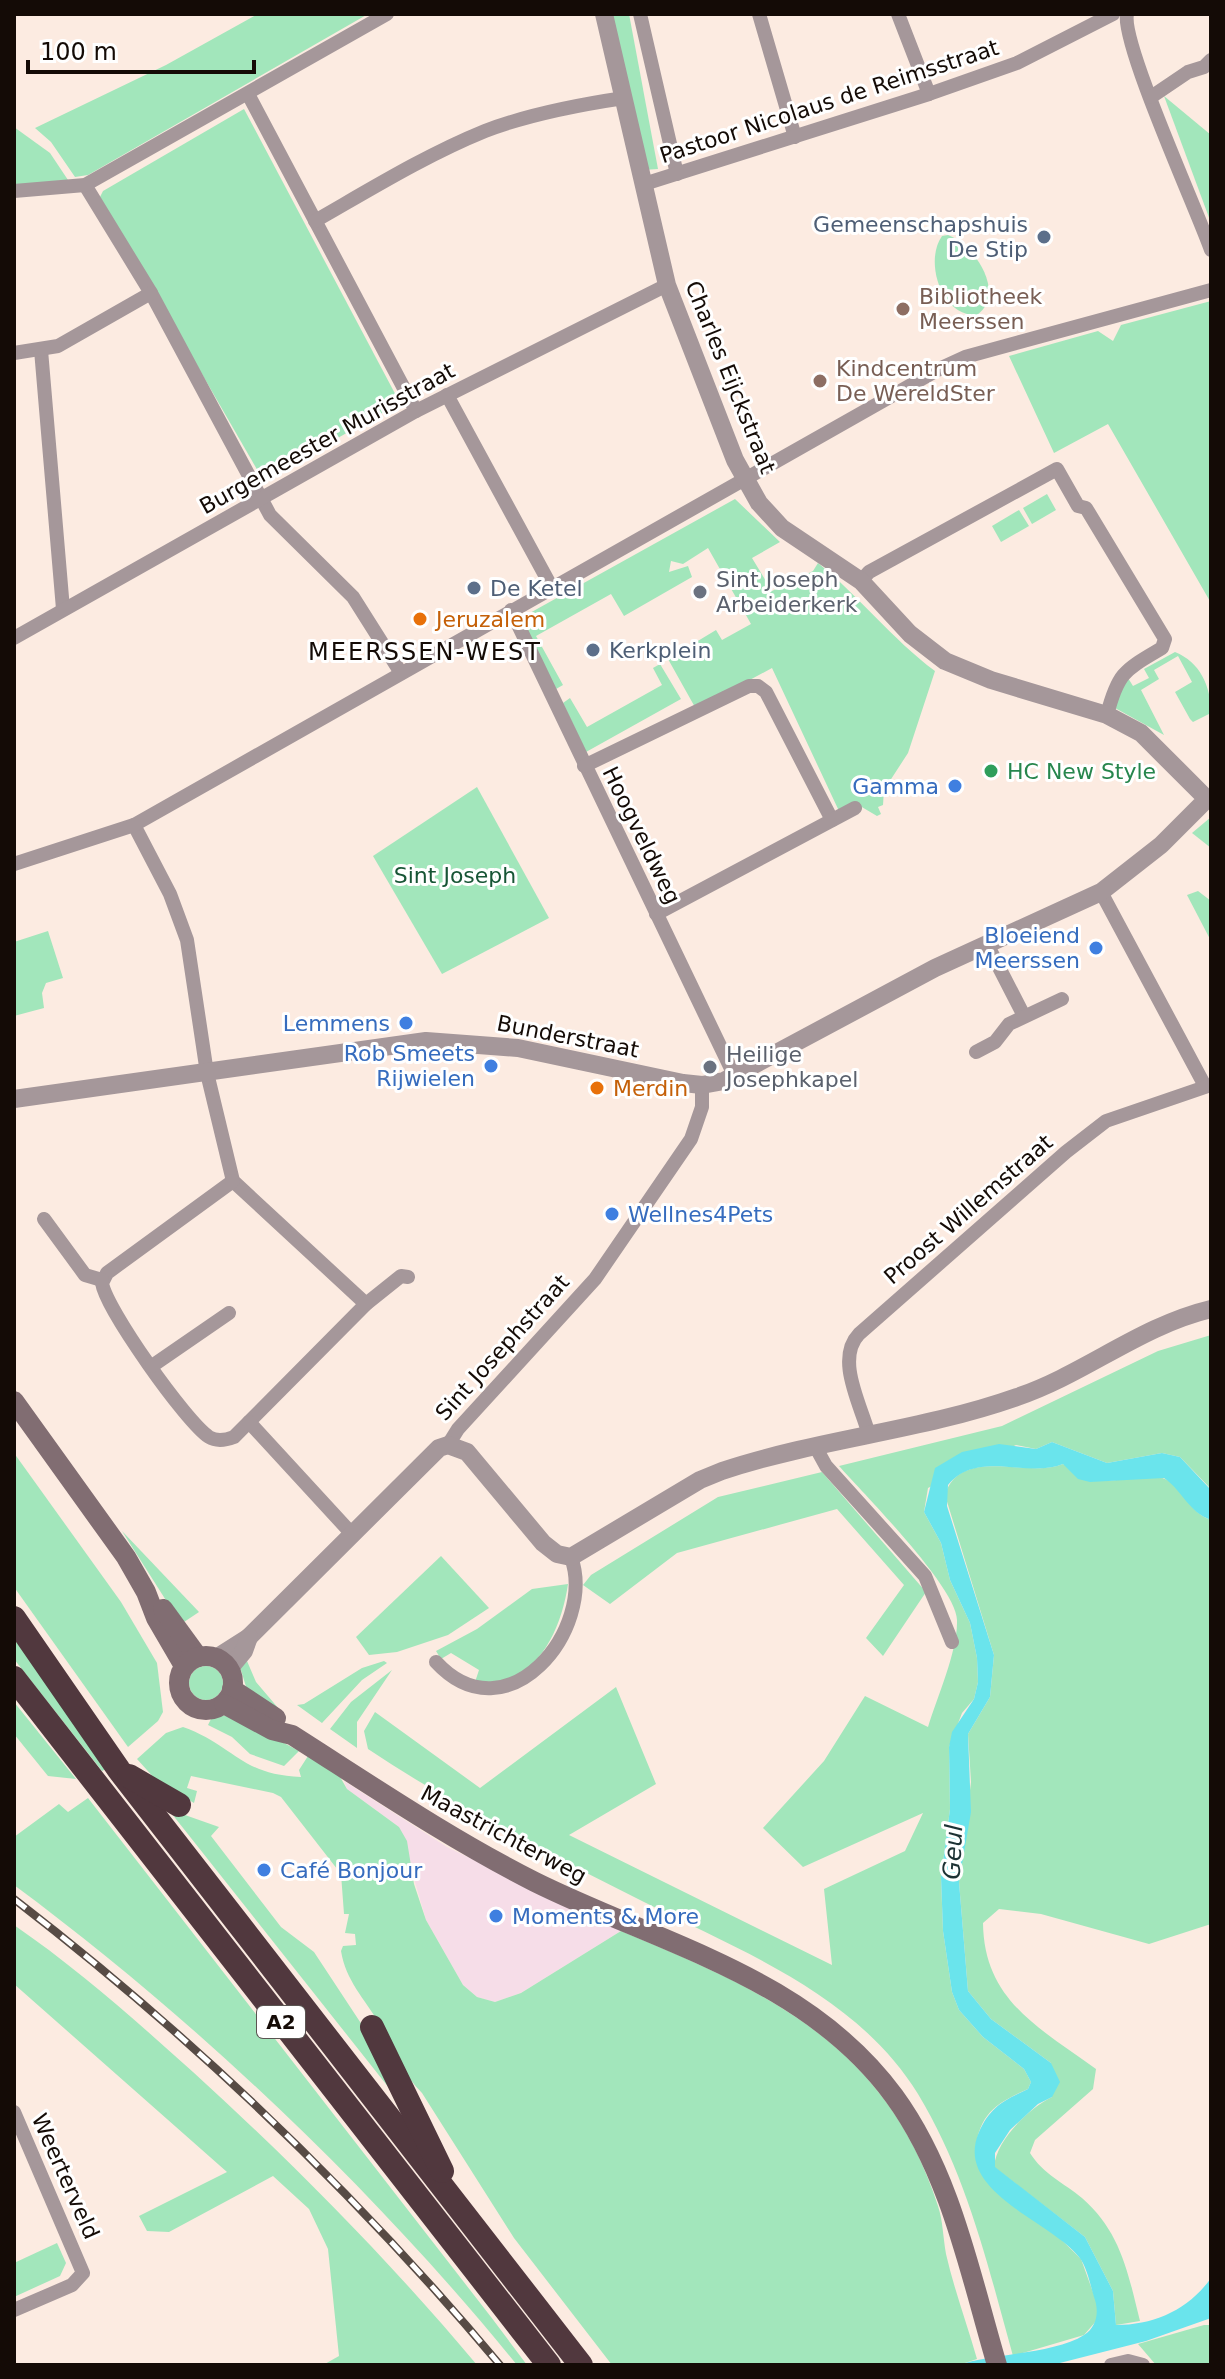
<svg xmlns="http://www.w3.org/2000/svg" width="1225" height="2379" viewBox="0 0 1225 2379" font-family="'DejaVu Sans',sans-serif">
<rect width="100%" height="100%" fill="#fcebe1"/>
<path fill="#f6dde8" d="M344,1781L447,1847L621,1931L521,1993L495,2002L477,1997L463,1985L426,1920L399,1827L347,1789Z"/>
<g fill="#a2e6bb">
<path d="M258,14H368L88,175L75,177L51,142L35,128L166,65Z"/>
<path d="M610,14H629L658,169L643,170Z"/>
<path d="M1164,96L1211,135V223Z"/>
<path d="M244,109L400,403L263,480L100,197L103,191Z"/>
<path d="M14,127L50,153L68,180L14,185Z"/>
<path d="M948,235C974,244 1007,294 977,315C941,317 924,261 942,236Z"/>
<path d="M1211,301V603L1108,424L1054,453L1009,356L1098,331L1113,341L1121,325Z"/>
<path d="M1047,494L1056,510L1032,524L1023,508Z"/>
<path d="M735,499L780,542L752,558L772,591L813,571L818,563C860,597 892,639 935,671L908,753L884,790L883,805L878,807L881,814L877,816L855,803L839,811L772,668L696,709L668,659L716,630L722,640L751,624L708,548L683,564L671,561L669,572L688,566L692,577L624,616L611,594L536,636L563,685L556,689L519,619Z"/>
<path d="M1019,510L1029,526L1001,542L992,526Z"/>
<path d="M1175,652C1200,662 1211,686 1211,713L1193,722L1190,719L1175,692L1192,682L1178,656L1154,670L1159,679L1141,690L1164,735L1115,708L1120,687L1128,678L1133,686L1149,678L1144,669Z"/>
<path d="M660,664L681,699L586,752L563,703L570,698L587,727L662,685L653,668Z"/>
<path d="M477,787L549,918L442,974L373,856Z"/>
<path d="M1211,817V848L1192,833Z"/>
<path d="M1198,891L1211,901V941L1187,895Z"/>
<path d="M48,931L63,978L46,983L42,993L44,1008L14,1016V942Z"/>
<path d="M1211,1335V1489L1180,1457L1162,1453L1107,1463L1052,1442L1036,1449L1016,1445L928,1488L924,1512L941,1543L950,1580L970,1623L977,1658L978,1682L974,1699L962,1713L949,1747L950,1809L941,1877L943,1931L952,1992L959,2010L983,2037L1024,2069L1031,2082L1028,2089C994,2104 978,2115 975,2155L1081,2259L1098,2306L1097,2320L1084,2335L1013,2356C988,2266 967,2175 918,2094C857,1995 743,1952 644,1902C550,1855 455,1807 368,1749L364,1731L375,1712L480,1788L616,1687L656,1784L569,1835L832,1965L824,1889L905,1851L923,1813L803,1867L763,1828L824,1761L865,1696L928,1727C937,1697 958,1651 957,1620C957,1588 864,1494 839,1466L1002,1426L1158,1351Z"/>
<path d="M14,1453L121,1602L157,1663L163,1712L158,1721L128,1747L14,1587Z"/>
<path d="M1063,1464C1075,1471 1084,1481 1101,1481C1121,1482 1146,1471 1165,1479C1184,1486 1187,1512 1211,1520V1924L1149,1944L1041,1914L999,1909L983,1923C984,2001 1040,2028 1096,2069L1093,2089L1035,2140L1030,2153C1043,2174 1064,2183 1082,2198C1121,2232 1128,2273 1140,2321L1116,2325L1113,2291L1085,2237L994,2167C996,2140 1029,2108 1052,2097L1051,2063L991,2019L968,1991L959,1882L971,1782L968,1734L990,1697L994,1655L945,1495C961,1445 1028,1479 1063,1464Z"/>
<path d="M822,1472L926,1592L883,1656L866,1638L904,1585L837,1509L677,1553L610,1604L583,1585L591,1575L718,1497Z"/>
<path d="M122,1531L199,1612L181,1624Z"/>
<path d="M441,1556L489,1608L448,1635L397,1652L369,1655L356,1637Z"/>
<path d="M568,1584C561,1632 535,1689 475,1682L479,1670L451,1653L441,1659L436,1651L477,1629L532,1589Z"/>
<path d="M14,1638L106,1769L102,1771L14,1659Z"/>
<path d="M247,1661L256,1682L279,1709L247,1690L240,1667Z"/>
<path d="M384,1661L387,1663L362,1680L322,1723L297,1705L304,1704L362,1668Z"/>
<circle cx="206" cy="1683" r="17"/>
<path d="M392,1670L357,1722V1748L330,1729L351,1702Z"/>
<path d="M14,1702L76,1779L48,1776L14,1734Z"/>
<path d="M229,1715L237,1718L299,1751L284,1766L250,1754L232,1737L208,1725L212,1717Z"/>
<path d="M183,1727C234,1745 240,1775 301,1777L299,1770L308,1756L339,1775L347,1789L399,1827L407,1841L414,1884L426,1920L463,1985L477,1997L495,2002L521,1993L621,1931C766,1991 886,2044 938,2206C943,2221 943,2238 946,2254C954,2289 967,2324 977,2359L959,2365H612L514,2238L422,2093C402,2073 393,2048 379,2023C364,1998 346,1981 341,1951L343,1946L356,1945L355,1934L345,1933L349,1914H344L341,1874L281,1797L273,1793L191,1776L187,1788L197,1791L194,1803L156,1780L137,1759L166,1733Z"/>
<path d="M88,1798L491,2317L527,2365H517C375,2190 195,2019 14,1885V1837L59,1804L68,1812Z"/>
<path d="M168,1809L219,1827L211,1836L281,1927L314,1952L368,2034L393,2093Z"/>
<path d="M14,1925C78,1969 135,2020 193,2072C294,2164 389,2260 477,2365H323L339,2356L328,2249L309,2209L273,2176L169,2232L147,2231L139,2216L227,2172L14,1984Z"/>
<path d="M57,2243L66,2263L60,2276L14,2297V2263Z"/>
<path d="M1204,2325H1211V2365H1156L1138,2344Z"/>
</g>
<path fill="#6ae4ec" d="M1052,1442L1107,1463L1162,1453L1180,1457L1211,1490V1520C1188,1512 1183,1491 1164,1478L1090,1482L1078,1479L1063,1464C1027,1479 978,1449 948,1485L947,1506L994,1655L990,1697L968,1734L971,1812L959,1882L968,1991L991,2019L1051,2063L1060,2082L1052,2097L1038,2104L1010,2130L995,2153V2167L1085,2237L1113,2291L1116,2325C1155,2325 1189,2309 1211,2278V2318L1146,2341L1052,2365H959C993,2353 1055,2354 1084,2335C1098,2326 1099,2310 1094,2297C1090,2284 1087,2267 1079,2257C1051,2221 953,2192 979,2132C990,2107 1004,2100 1028,2089L1031,2082L1024,2069L983,2037L959,2010L952,1992L943,1931L941,1877L950,1809L949,1747L952,1732L974,1699L978,1682L977,1658L970,1623L950,1580L941,1543L924,1512L935,1468L962,1452L999,1444L1036,1449Z"/>
<g fill="none" stroke-linecap="round" stroke-linejoin="round">
<g stroke="#a5979a" stroke-width="14">
<path d="M640,14L677,174"/>
<path d="M759,14L795,137"/>
<path d="M898,14L929,94"/>
<path d="M1127,14C1121,43 1197,210 1211,250"/>
<path d="M248,94L416,411"/>
<path d="M1151,97L1188,72L1204,67L1211,60"/>
<path d="M644,184L929,94L1017,63L1113,14"/>
<path d="M85,185L151,293L270,515L353,597L401,673"/>
<path d="M14,191L85,185L387,14"/>
<path d="M315,221C371,189 426,155 485,131C529,114 577,105 624,98"/>
<path d="M41,350L63,609"/>
<path d="M14,353L58,346L151,293"/>
<path d="M447,395L552,588"/>
<path d="M861,581L869,572L1057,469L1078,506L1086,508L1165,639L1162,648C1125,670 1118,672 1107,715"/>
<path d="M511,610L735,1077"/>
<path d="M14,638L416,411L667,285"/>
<path d="M584,766L749,686H758L766,692L832,820"/>
<path d="M134,825L170,894L187,940L207,1073L233,1181L366,1304"/>
<path d="M14,864L134,825L941,368L965,357L1211,290"/>
<path d="M1101,892L1205,1086"/>
<path d="M656,914L855,808"/>
<path d="M987,944L1024,1016"/>
<path d="M976,1052L995,1042L1009,1024L1062,999"/>
<path d="M233,1181L107,1273L102,1283C106,1309 186,1422 209,1437C217,1442 226,1440 234,1437L366,1304L401,1276L408,1277"/>
<path d="M44,1219L85,1275L102,1280"/>
<path d="M152,1366L229,1313"/>
<path d="M249,1422L352,1534"/>
<path d="M869,1435C861,1405 835,1359 859,1334L1066,1152L1106,1121L1211,1085"/>
<path d="M448,1445L458,1429L595,1279L691,1139L702,1107V1085"/>
<path d="M815,1446L826,1466L925,1576L952,1642"/>
<path d="M436,1662C507,1739 597,1629 571,1557"/>
<path d="M14,2112L83,2273L72,2285L14,2310"/>
<path d="M1111,2365L1128,2361L1143,2365"/>
</g>
<g stroke="#a5979a" stroke-width="18">
<path d="M14,1099L426,1041L518,1048L683,1083L702,1085L724,1081L935,968L1101,892L1161,845L1207,799L1141,733L1107,715L991,680L945,661L910,634L861,581L782,528L759,503L735,460L667,285L604,14"/>
<path d="M216,1658L249,1637L439,1448L448,1445L467,1452L543,1543L557,1554L571,1557L700,1480L722,1471C818,1439 921,1431 1017,1397C1085,1374 1140,1326 1211,1309"/>
<path d="M229,1669L244,1651L249,1637"/>
</g>
<g stroke="#816d72" stroke-width="20">
<path d="M14,1401L126,1557L146,1592L156,1618L184,1666"/>
<path d="M163,1609L198,1657"/>
<circle cx="206" cy="1683" r="27"/>
<path d="M232,1689L276,1718"/>
<path d="M224,1704L272,1730L292,1735C372,1786 450,1839 535,1882C660,1944 807,1977 894,2096C951,2174 970,2274 997,2365"/>
</g>
<g stroke="#51383e" stroke-width="24">
<path d="M14,1618L119,1770L581,2365"/>
<path d="M14,1678L549,2365"/>
<path d="M129,1776L179,1805"/>
<path d="M372,2027L442,2171"/>
</g>
<defs>
<path id="rail" d="M14,1899C193,2037 355,2192 500,2365"/>
</defs>
<use href="#rail" stroke="#574b45" stroke-width="8"/>
<use href="#rail" stroke="#fff" stroke-width="5" stroke-dasharray="15" stroke-linecap="butt"/>
</g>
<g fill="#5c6f8a" stroke="#fff" stroke-width="3">
<circle cx="1044" cy="237" r="8"/>
<circle cx="474" cy="588" r="8"/>
<circle cx="593" cy="650" r="8"/>
</g>
<g fill="#8d6e63" stroke="#fff" stroke-width="3">
<circle cx="903" cy="309" r="8"/>
<circle cx="820" cy="381" r="8"/>
</g>
<g fill="#6b7280" stroke="#fff" stroke-width="3">
<circle cx="700" cy="592" r="8"/>
<circle cx="710" cy="1067" r="8"/>
</g>
<g fill="#e8710a" stroke="#fff" stroke-width="3">
<circle cx="420" cy="619" r="8"/>
<circle cx="597" cy="1088" r="8"/>
</g>
<circle fill="#2e9e5b" stroke="#fff" stroke-width="3" cx="991" cy="771" r="8"/>
<g fill="#3f7fe0" stroke="#fff" stroke-width="3">
<circle cx="955" cy="786" r="8"/>
<circle cx="1096" cy="948" r="8"/>
<circle cx="406" cy="1023" r="8"/>
<circle cx="491" cy="1066" r="8"/>
<circle cx="612" cy="1214" r="8"/>
<circle cx="264" cy="1870" r="8"/>
<circle cx="496" cy="1916" r="8"/>
</g>
<g text-anchor="middle" stroke-width="6" stroke-linejoin="round" paint-order="stroke">
<rect fill="#fff" stroke="#5a5451" stroke-width="2" x="257" y="2006" width="48" height="32" rx="6"/>
<g font-size="20" font-weight="bold" fill="#140b06">
<text x="281" y="2029">A2</text>
</g>
<g font-size="22" fill="#140b06" stroke="#fff">
<text transform="translate(829 101) rotate(-18)" y="8">Pastoor Nicolaus de Reimsstraat</text>
<text transform="translate(731 377) rotate(68)" y="8">Charles Eijckstraat</text>
<text transform="translate(327 438) rotate(-29)" y="8">Burgemeester Murisstraat</text>
<text transform="translate(642 835) rotate(64)" y="8">Hoogveldweg</text>
<text transform="translate(568 1036) rotate(11)" y="8">Bunderstraat</text>
<text transform="translate(968 1209) rotate(-41)" y="8">Proost Willemstraat</text>
<text transform="translate(502 1347) rotate(-48)" y="8">Sint Josephstraat</text>
<text transform="translate(504 1834) rotate(28)" y="8">Maastrichterweg</text>
<text transform="translate(66 2176) rotate(66)" y="8">Weerterveld</text>
</g>
<g font-size="22" fill="#4e5e75" stroke="#fff" text-anchor="start">
<text x="1028" y="232" text-anchor="end">Gemeenschapshuis<tspan x="1028" dy="25">De Stip</tspan></text>
<text x="490" y="596">De Ketel</text>
<text x="609" y="658">Kerkplein</text>
</g>
<g font-size="22" fill="#785e54" stroke="#fff" text-anchor="start">
<text x="919" y="304">Bibliotheek<tspan x="919" dy="25">Meerssen</tspan></text>
<text x="836" y="376">Kindcentrum<tspan x="836" dy="25">De WereldSter</tspan></text>
</g>
<g font-size="22" fill="#5b616d" stroke="#fff" text-anchor="start">
<text x="716" y="587">Sint Joseph<tspan x="716" dy="25">Arbeiderkerk</tspan></text>
<text x="726" y="1062">Heilige<tspan x="726" dy="25">Josephkapel</tspan></text>
</g>
<g font-size="22" fill="#c56008" stroke="#fff" text-anchor="start">
<text x="436" y="627">Jeruzalem</text>
<text x="613" y="1096">Merdin</text>
</g>
<g font-size="22" fill="#27864d" stroke="#fff" text-anchor="start">
<text x="1007" y="779">HC New Style</text>
</g>
<g font-size="22" fill="#366cbe" stroke="#fff" text-anchor="end">
<text x="939" y="794">Gamma</text>
<text x="1080" y="943">Bloeiend<tspan x="1080" dy="25">Meerssen</tspan></text>
<text x="390" y="1031">Lemmens</text>
<text x="475" y="1061">Rob Smeets<tspan x="475" dy="25">Rijwielen</tspan></text>
<text x="628" y="1222" text-anchor="start">Wellnes4Pets</text>
<text x="280" y="1878" text-anchor="start">Café Bonjour</text>
<text x="512" y="1924" text-anchor="start">Moments &amp; More</text>
</g>
<g font-size="22" fill="#175535" stroke="#fff">
<text x="455" y="883">Sint Joseph</text>
</g>
<g font-size="24" letter-spacing="2" fill="#140b06" stroke="#fff">
<text x="425" y="660">MEERSSEN-WEST</text>
</g>
<g font-size="24" font-style="italic" fill="#1d3234" stroke="#fff">
<text transform="translate(953 1852) rotate(-87)" y="8">Geul</text>
</g>
</g>
<rect width="1225" height="2379" fill="none" stroke="#140b06" stroke-width="32"/>
<path d="M28 60v12h226v-12" fill="none" stroke="#140b06" stroke-width="4"/>
<text x="40" y="60" font-size="24" fill="#140b06" stroke="#ffffff" stroke-width="6" paint-order="stroke">100 m</text>
</svg>
